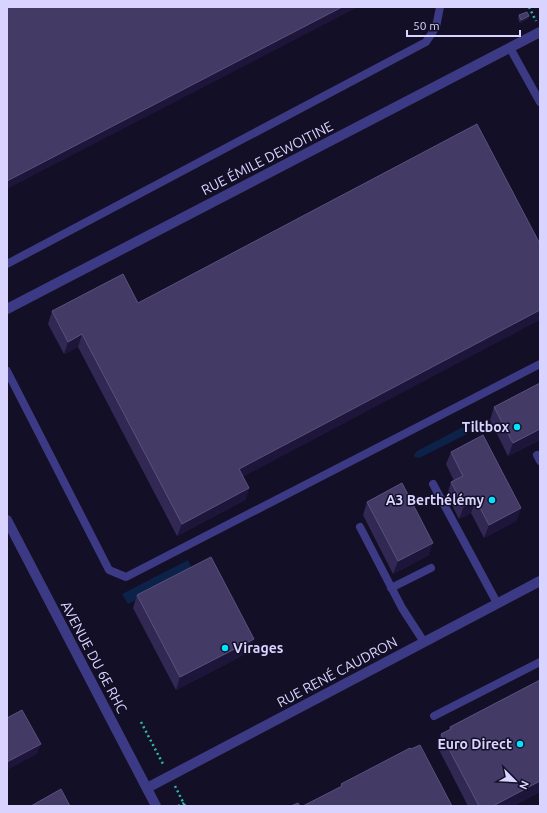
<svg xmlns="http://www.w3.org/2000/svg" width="547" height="813" viewBox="0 0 547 813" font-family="Ubuntu,sans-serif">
<rect width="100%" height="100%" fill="#130f26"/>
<g fill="#0c2248">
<path d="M461,428H468L470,429L467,434L419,458L415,457L414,455L417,451Z"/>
<path d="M188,560L193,571L128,604L122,594Z"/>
</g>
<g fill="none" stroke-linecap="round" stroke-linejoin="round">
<g stroke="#2fb8b0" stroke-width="2.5" stroke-dasharray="2 3" stroke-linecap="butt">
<path d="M529,7L536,21"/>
<path d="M141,722L164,766"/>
<path d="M175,786L185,806"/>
<path d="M178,806L184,803"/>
</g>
<g stroke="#3d3a85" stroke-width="8">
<path d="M510,48L540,102"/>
<path d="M7,264L426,42L436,27L440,7"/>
<path d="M7,371L109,570L126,577L540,364"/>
<path d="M537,455L540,461"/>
<path d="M433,484L497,603"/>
<path d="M360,527L402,608L424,642"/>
<path d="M391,588L431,568"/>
<path d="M434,716L540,662"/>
</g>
<g stroke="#3d3a85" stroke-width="10">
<path d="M7,309L540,32"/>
<path d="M7,520L156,806"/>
<path d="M147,788L540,581"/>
</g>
</g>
<g fill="#312854">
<path d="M519,15L529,16L528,19L520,23L518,19Z"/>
<path d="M138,303L243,477L249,488L245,500L177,536L78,347L64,354L48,324L52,311Z"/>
<path d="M540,383V440L508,456L490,420L494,407Z"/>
<path d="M451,452L521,508L516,521L484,538L471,513L459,519L447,495L451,482L454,481L446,464Z"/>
<path d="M367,502L429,555L393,574L363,515Z"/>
<path d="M137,595L249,652L176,690L133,608Z"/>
<path d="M540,680V792L513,806H468L437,746L441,734L449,730L450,727Z"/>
</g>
<g fill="#1d163a">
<path d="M342,7H358L7,189V181Z"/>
<path d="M529,16L528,19L520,23L521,20Z"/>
<path d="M540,310V320L235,481L239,469Z"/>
<path d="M82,334L78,347L64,354L68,342Z"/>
<path d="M540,429V440L508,456L513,443Z"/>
<path d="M249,488L245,500L177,536L182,524Z"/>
<path d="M476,500L471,513L459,519L464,506Z"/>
<path d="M521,508L516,521L484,538L489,525Z"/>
<path d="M433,543L429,555L393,574L398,561Z"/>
<path d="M254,639L249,652L176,690L180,677Z"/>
<path d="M41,744L37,754L7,770V762Z"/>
<path d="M540,781V792L513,806H493Z"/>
</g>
<g fill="#433a66" stroke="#5a527e">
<path d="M7,7H342L7,181Z"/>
<path d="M527,12L529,16L521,20L519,15Z"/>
<path d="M477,124L540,244V310L239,469L249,488L182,524L82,334L68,342L52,311L123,274L138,303Z"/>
<path d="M540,383V429L513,443L494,407Z"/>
<path d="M483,435L521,508L489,525L476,500L464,506L451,482L463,476L451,452Z"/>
<path d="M402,483L433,543L398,561L367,502Z"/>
<path d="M211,557L254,639L180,677L137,595Z"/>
<path d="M540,680V781L493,806H479L441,734L451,729L450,727Z"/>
<path d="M22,710L41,744L7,762V718Z"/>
<path d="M420,745L452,806H303L342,786L341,784L410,748L411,749Z"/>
<path d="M61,789L70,806H31Z"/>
<path d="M298,803L300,806H291Z"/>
</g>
<g fill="#00e5ff" stroke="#130f26" stroke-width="1.5">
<circle cx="517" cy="427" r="4"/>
<circle cx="492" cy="500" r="4"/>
<circle cx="225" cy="648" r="4"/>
<circle cx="520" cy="744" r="4"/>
</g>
<g text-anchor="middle" stroke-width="3" stroke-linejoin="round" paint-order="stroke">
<g font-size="14" fill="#d9d4ff" stroke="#130f26">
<text transform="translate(267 158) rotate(-27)" y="5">RUE ÉMILE DEWOITINE</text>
<text transform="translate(94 657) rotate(62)" y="5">AVENUE DU 6E RHC</text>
<text transform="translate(337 672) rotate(-28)" y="5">RUE RENÉ CAUDRON</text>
</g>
<g font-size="14" font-weight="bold" fill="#d9d4ff" stroke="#130f26" text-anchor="end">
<text x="509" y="432">Tiltbox</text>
<text x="484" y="505">A3 Berthélémy</text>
<text x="233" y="653" text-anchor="start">Virages</text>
<text x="512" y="749">Euro Direct</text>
</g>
</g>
<rect width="547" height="813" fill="none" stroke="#d9d4ff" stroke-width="16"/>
<g transform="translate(515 781) rotate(114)" stroke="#130f26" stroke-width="3" paint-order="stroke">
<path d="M0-3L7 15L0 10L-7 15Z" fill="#d9d4ff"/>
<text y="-6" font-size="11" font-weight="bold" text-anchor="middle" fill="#d9d4ff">N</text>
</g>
<path d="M407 30v6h113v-6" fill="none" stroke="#d9d4ff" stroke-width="2"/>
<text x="413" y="30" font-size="12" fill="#d9d4ff" stroke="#130f26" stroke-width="3" paint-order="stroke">50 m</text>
</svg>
